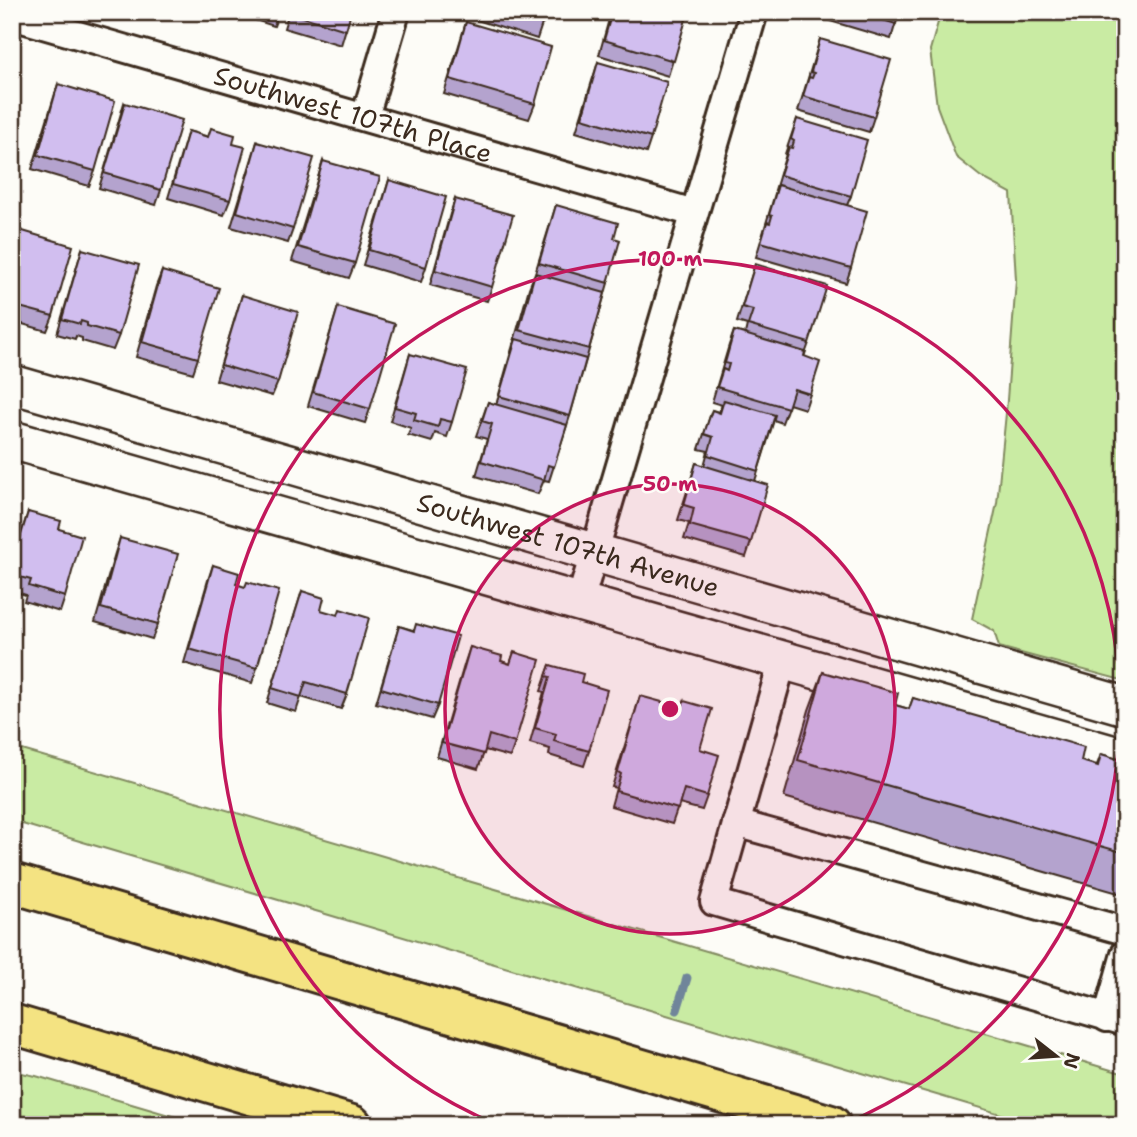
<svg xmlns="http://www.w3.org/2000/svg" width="1137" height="1137" viewBox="0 0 1137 1137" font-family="'Shantell Sans',sans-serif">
<rect width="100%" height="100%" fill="#fdfcf7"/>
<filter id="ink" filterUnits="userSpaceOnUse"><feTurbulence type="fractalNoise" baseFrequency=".0143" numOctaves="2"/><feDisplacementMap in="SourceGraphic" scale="14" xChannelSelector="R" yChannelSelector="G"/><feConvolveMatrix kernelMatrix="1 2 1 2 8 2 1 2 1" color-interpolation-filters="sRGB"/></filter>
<g filter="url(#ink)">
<g fill="#c9eba3" stroke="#828a60" stroke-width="2">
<path d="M941,12H1125V681L999,647L994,631L972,619L997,503L1006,413L1016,280L1011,193L981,177L956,157L937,106L930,50Z"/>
<path d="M12,747L1125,1074V1125H1038L12,821Z"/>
<path d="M12,1071L36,1076L203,1125H12Z"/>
</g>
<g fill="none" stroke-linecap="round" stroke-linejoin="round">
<path stroke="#6f859a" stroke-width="9" d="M677,1010L687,978"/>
<defs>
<g id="street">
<path id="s1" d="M12,16L694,213"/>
<path d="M365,117L396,12"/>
<path d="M580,601L754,12"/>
<path d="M783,659L714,902L1125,1022"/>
<path d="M736,823L1125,931"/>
<path d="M1107,1018L1125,954"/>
</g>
<g id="secondary">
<path id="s2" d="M12,384L1125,706"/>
<path d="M12,440L1125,758"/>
</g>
<g id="highway">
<path d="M12,883L831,1125"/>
<path d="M12,1024L352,1125"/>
</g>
</defs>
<use href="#street" stroke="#3b2a1e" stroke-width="32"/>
<use href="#secondary" stroke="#3b2a1e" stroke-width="42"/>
<use href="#highway" stroke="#3b2a1e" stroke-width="44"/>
<use href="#street" stroke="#fdfcf7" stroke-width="26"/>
<use href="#secondary" stroke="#fdfcf7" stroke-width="37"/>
<use href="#highway" stroke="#f4e382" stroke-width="38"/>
</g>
<g fill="#b4a3ce" stroke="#3b2a1e" stroke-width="2">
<path d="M229,12H279L274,26Z"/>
<path d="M289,12H351L341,45L284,28Z"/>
<path d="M480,12H546L537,39L477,20Z"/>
<path d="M611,12H688L668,76L599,55Z"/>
<path d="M822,12H899L891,39L820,18Z"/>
<path d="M466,22L535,104L529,119L444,94Z"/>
<path d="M820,39L874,117L869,132L798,111Z"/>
<path d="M598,62L651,138L646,153L576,132Z"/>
<path d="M58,84L95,171L89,186L32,169Z"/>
<path d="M124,103L161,190L156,205L99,188Z"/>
<path d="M797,119L851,196L847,205L851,268L846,283L756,257L776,190H775L786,154H785Z"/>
<path d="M188,131L233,144L230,200L224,215L168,198Z"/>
<path d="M257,142L293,229L288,243L231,227Z"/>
<path d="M323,161L355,263L349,278L292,261Z"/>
<path d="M389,180L426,267L421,282L363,265Z"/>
<path d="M455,199L492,287L487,301L430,285L450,214Z"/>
<path d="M556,205L614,238L608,283L570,416L549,481L544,480L538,494L476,476L487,439L476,436L488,402L496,405L529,288L535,273Z"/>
<path d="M16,229L53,316L47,331L12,321V239Z"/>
<path d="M82,249L119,335L113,350L82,341V338L76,336L75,339L57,334Z"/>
<path d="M755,264L809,343L804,357L810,394L805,409L789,404L782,423L774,420L755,481L751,542L746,557L684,539L689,523L678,520L696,463L704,466L708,451L699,449L712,410L719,412L722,405L712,402L729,345L734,331L745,334L747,325L737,322Z"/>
<path d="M162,271L198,358L193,373L136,357L156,286Z"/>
<path d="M242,295L278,382L272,396L216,380Z"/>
<path d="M338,307L370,409L365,423L308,406Z"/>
<path d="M410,354L452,422L447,437L435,433L432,442L408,435L411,428L390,421Z"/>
<path d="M28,512L59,529L65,597L60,612L24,601L26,595L12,591V561Z"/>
<path d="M120,538L158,624L152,639L95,622L115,553Z"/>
<path d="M213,565L236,584L257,668L252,683L184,663L208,580Z"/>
<path d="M302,591L321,610L347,694L341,709L301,697L296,712L267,703Z"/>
<path d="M399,626L413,630L438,705L432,719L376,703Z"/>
<path d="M470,647L501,661L510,664L514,652L515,743L510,757L485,750L478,769L437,757L465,662Z"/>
<path d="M550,665L581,682L589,751L584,766L549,755L550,749L530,743L544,692L541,691Z"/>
<path d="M823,672L895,705L909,709L913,698L1081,761L1097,765L1101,754L1125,761V895L784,797L809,710Z"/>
<path d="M640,696L680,712L684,701L700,749L707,796L702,810L679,804L672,824L611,806L616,788L612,787Z"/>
</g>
<g fill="#d1beef" stroke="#3b2a1e" stroke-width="2">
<path d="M290,12H351L346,30L290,13Z"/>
<path d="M505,12H546L543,24Z"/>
<path d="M612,12H688L674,61L604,40Z"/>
<path d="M856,12H899L896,24Z"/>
<path d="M466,22L551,47L535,104L450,79Z"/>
<path d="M820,39L891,60L874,117L803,96L809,77L812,78L814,73L811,72Z"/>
<path d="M12,50L16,51L12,63Z"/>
<path d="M598,62L667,82L651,138L582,118Z"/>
<path d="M58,84L115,101L95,171L38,155Z"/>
<path d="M125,103L182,120L161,190L104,173Z"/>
<path d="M797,119L867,140L851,196L780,175L789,147L792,148L794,141L791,139Z"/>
<path d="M211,128L235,135L233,144L245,147L230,200L173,184L188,131L208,137Z"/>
<path d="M257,142L314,158L293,229L237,212Z"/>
<path d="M323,161L380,177L355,263L298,247Z"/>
<path d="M389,180L446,197L426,267L369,250Z"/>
<path d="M778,185L867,211L851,268L761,242L767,222L770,223L772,216L769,215Z"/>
<path d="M455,199L513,215L492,287L435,270Z"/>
<path d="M556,205L618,223L614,238L620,240L608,283L539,263Z"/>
<path d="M16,229L73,246L53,316L12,305V242Z"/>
<path d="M82,249L139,265L119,335L87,326V323L81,321L80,324L62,319Z"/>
<path d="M755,264L827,286L809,343L748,325L753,310L742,307Z"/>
<path d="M162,271L219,288L198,358L142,342Z"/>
<path d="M535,273L605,293L589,349L519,330Z"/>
<path d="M242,295L298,312L278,382L221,365Z"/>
<path d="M338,307L395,324L370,409L313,392Z"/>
<path d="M734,331L805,352L804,356L820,362L810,394L794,389L788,408L717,387L723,369L727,371L729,364L725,363Z"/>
<path d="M516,339L586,359L570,416L499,396Z"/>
<path d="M410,354L467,370L452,422L440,419L438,427L414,420L416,413L395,407Z"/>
<path d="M724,400L775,415L758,471L708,455L713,437L704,434L712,410L720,413Z"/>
<path d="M488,402L567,425L554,467L548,465L544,480L481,461L492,424L482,421Z"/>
<path d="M696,463L768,485L751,542L690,525L694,508L684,505Z"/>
<path d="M28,512L61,521L59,529L82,536L65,597L29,586L31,580L12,575V565Z"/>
<path d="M120,538L178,554L158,624L101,608Z"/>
<path d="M213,565L239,573L236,584L245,587L247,582L279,591L257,668L189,649Z"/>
<path d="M302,591L324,598L321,610L338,615L340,609L369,618L347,694L306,682L301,697L272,688Z"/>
<path d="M416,624L458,636L438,705L381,688L399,626L414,631Z"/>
<path d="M470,647L502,656L501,661L510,664L514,652L540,660L515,743L489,735L484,754L442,743Z"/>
<path d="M550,665L583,674L581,682L607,690L589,751L554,741L556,734L535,728L550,677L546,676Z"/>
<path d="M823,672L898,693L895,705L909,709L913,698L1084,747L1081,761L1098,766L1101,754L1125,761V853L798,760Z"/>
<path d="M640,696L673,705L672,710L681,712L684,701L712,709L700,749L719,755L707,796L684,789L678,809L616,791L621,774L618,772Z"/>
</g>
</g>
<circle cx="670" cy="709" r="225" fill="#c2185b" fill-opacity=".12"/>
<g fill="none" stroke="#c2185b" stroke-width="3.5">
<circle cx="670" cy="709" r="225"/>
<path d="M498 1125A450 450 0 1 1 842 1125"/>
</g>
<g text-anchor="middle" stroke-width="5" stroke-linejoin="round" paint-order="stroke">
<g font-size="26" fill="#3b2a1e" stroke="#fdfcf7">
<text dy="9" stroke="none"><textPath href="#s1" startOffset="355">Southwest 107th Place</textPath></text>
<text dy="9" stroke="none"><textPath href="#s2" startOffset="579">Southwest 107th Avenue</textPath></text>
</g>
</g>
<circle cx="670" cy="709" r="10" fill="#c2185b" stroke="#fdfcf7" stroke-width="3.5"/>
<g font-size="21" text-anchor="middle" font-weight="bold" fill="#c2185b" stroke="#fdfcf7" stroke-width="5" stroke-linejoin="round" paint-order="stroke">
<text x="670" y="266">100 m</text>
<text x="670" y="491">50 m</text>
</g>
<rect width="1137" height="1137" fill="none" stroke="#fdfcf7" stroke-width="42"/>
<rect x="21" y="21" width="1095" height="1095" fill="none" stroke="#3b2a1e" stroke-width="2.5" filter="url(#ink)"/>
<g transform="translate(1056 1056) rotate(107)" stroke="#fdfcf7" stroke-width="5" paint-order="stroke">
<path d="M0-5L12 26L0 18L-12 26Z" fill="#3b2a1e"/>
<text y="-10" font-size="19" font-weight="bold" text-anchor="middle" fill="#3b2a1e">N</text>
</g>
</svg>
